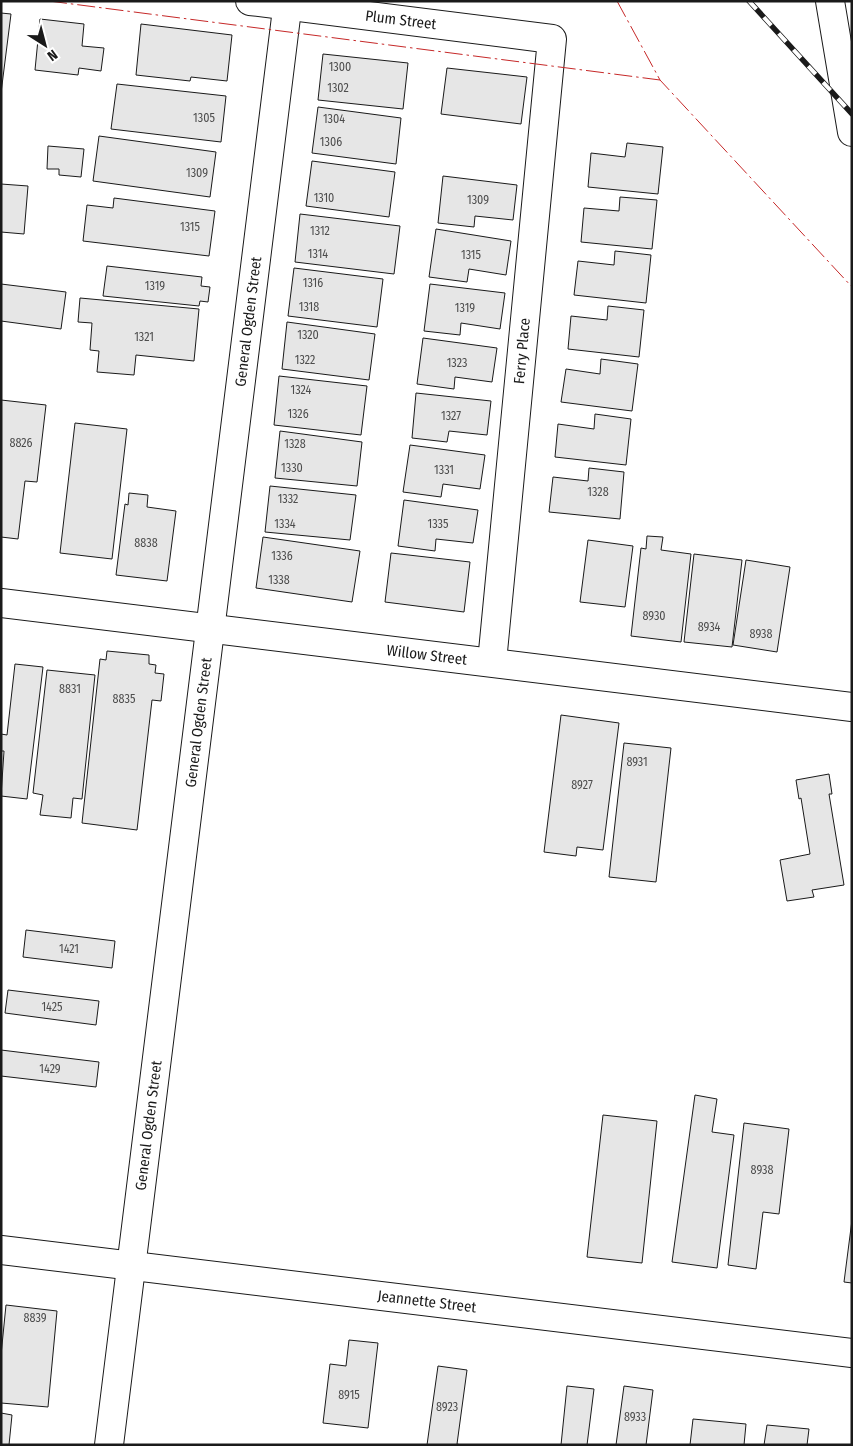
<svg xmlns="http://www.w3.org/2000/svg" width="853" height="1446" viewBox="0 0 853 1446" font-family="'Fira Sans Condensed',sans-serif">
<rect width="100%" height="100%" fill="#fff"/>
<g fill="#e6e6e6" stroke="#1a1a1a">
<path d="M1,13L11,14L1,93Z"/>
<path d="M40,19L84,24L82,46L104,48L101,71L79,68L78,75L35,70Z"/>
<path d="M141,24L232,35L227,81L191,77L190,81L136,75Z"/>
<path d="M323,54L408,63L403,109L318,100Z"/>
<path d="M447,68L527,77L521,124L441,114Z"/>
<path d="M117,84L226,96L221,142L111,129Z"/>
<path d="M318,107L401,118L396,164L312,153Z"/>
<path d="M99,136L216,152L210,197L93,181Z"/>
<path d="M627,143L663,147L658,194L588,187L591,153L625,157Z"/>
<path d="M48,146L84,149L81,177L59,175V169H47Z"/>
<path d="M312,161L395,172L389,217L306,206Z"/>
<path d="M443,176L517,185L513,220L475,216L474,227L438,223Z"/>
<path d="M1,184L28,186L24,234L1,232Z"/>
<path d="M620,197L657,200L652,249L581,242L584,208L619,211Z"/>
<path d="M114,198L215,211L209,256L83,241L87,205L113,208Z"/>
<path d="M300,214L400,226L394,274L295,262Z"/>
<path d="M436,229L511,241L506,275L469,269L467,282L429,277Z"/>
<path d="M615,251L651,255L646,303L574,295L578,261L614,265Z"/>
<path d="M107,266L202,277L201,286L210,287L208,302L200,301L199,306L103,296Z"/>
<path d="M294,268L383,279L377,327L288,316Z"/>
<path d="M1,284L66,292L61,329L1,321Z"/>
<path d="M430,284L505,293L500,329L461,323L460,335L424,331Z"/>
<path d="M80,298L199,309L194,361L136,355L134,375L97,372L99,351L90,350L92,323L78,322Z"/>
<path d="M608,306L644,310L639,357L568,349L571,316L607,320Z"/>
<path d="M287,322L375,334L369,380L282,369Z"/>
<path d="M423,338L497,348L492,382L455,377L454,389L417,384Z"/>
<path d="M601,359L638,364L632,411L561,402L566,369L600,374Z"/>
<path d="M279,376L367,386L361,435L274,425Z"/>
<path d="M416,393L491,401L487,435L449,431L447,442L412,438Z"/>
<path d="M1,400L46,405L37,482L25,481L18,539L1,537Z"/>
<path d="M595,414L631,419L626,465L555,457L558,424L594,429Z"/>
<path d="M75,423L127,429L112,559L60,553Z"/>
<path d="M280,431L362,442L357,486L275,478Z"/>
<path d="M410,445L485,455L480,489L443,484L441,497L403,492Z"/>
<path d="M589,468L624,472L620,519L549,512L553,477L588,481Z"/>
<path d="M270,486L356,495L350,540L265,532Z"/>
<path d="M129,493L148,495L147,507L176,511L167,581L116,575L125,504L128,505Z"/>
<path d="M404,500L478,510L473,543L436,539L435,551L398,546Z"/>
<path d="M647,536L663,537L661,550L691,554L681,642L631,636L641,548L646,549Z"/>
<path d="M263,537L360,551L352,602L256,588Z"/>
<path d="M588,540L633,546L625,607L580,602Z"/>
<path d="M391,553L470,562L464,612L385,602Z"/>
<path d="M694,554L742,560L732,647L684,642Z"/>
<path d="M746,560L790,567L777,652L733,645Z"/>
<path d="M107,651L149,655V664L156,665L155,673L164,674L161,701L152,700L137,830L82,823L100,659L106,660Z"/>
<path d="M15,664L43,667L27,799L1,796L4,751H1V734L7,735Z"/>
<path d="M47,670L95,675L82,799L73,798L71,818L40,815L43,795L33,793Z"/>
<path d="M561,715L619,723L603,850L577,847L576,856L544,852Z"/>
<path d="M624,743L671,748L656,882L609,877Z"/>
<path d="M829,774L832,794H829L844,885L812,890L814,897L787,901L780,860L810,854L801,798L799,799L796,780Z"/>
<path d="M26,930L115,941L112,968L23,957Z"/>
<path d="M8,990L99,1001L96,1025L5,1013Z"/>
<path d="M1,1050L99,1062L96,1087L1,1076Z"/>
<path d="M695,1095L717,1099L712,1132L734,1135L717,1268L672,1262Z"/>
<path d="M603,1115L657,1121L642,1263L587,1257Z"/>
<path d="M744,1123L789,1129L779,1214L763,1212L756,1269L728,1265Z"/>
<path d="M852,1220V1283L844,1282Z"/>
<path d="M6,1305L57,1311L48,1407L1,1403V1355Z"/>
<path d="M349,1340L378,1343L368,1428L323,1423L330,1364L346,1366Z"/>
<path d="M438,1366L467,1370L457,1444L461,1445H427Z"/>
<path d="M567,1386L594,1389L587,1445H561Z"/>
<path d="M624,1386L653,1390L646,1445H616Z"/>
<path d="M1,1413L12,1415L9,1445H1Z"/>
<path d="M693,1419L746,1424L744,1445H690Z"/>
<path d="M767,1425L809,1429L807,1445H764Z"/>
</g>
<g fill="none" stroke-linecap="round" stroke-linejoin="round">
<defs>
<g id="minor">
<path id="s1" d="M250,1L552,39L492,662"/>
<path d="M830,1L852,132"/>
<path id="s2" d="M1,603L852,707"/>
<path id="s3" d="M1,1250L852,1353"/>
<path id="s4" d="M109,1445L288,1"/>
</g>
</defs>
<use href="#minor" stroke="#1a1a1a" stroke-width="30"/>
<use href="#minor" stroke="#fff" stroke-width="28"/>
<defs>
<path id="rail" d="M749,1L852,114"/>
</defs>
<use href="#rail" stroke="#1a1a1a" stroke-width="5.5"/>
<use href="#rail" stroke="#fff" stroke-width="4" stroke-dasharray="11" stroke-linecap="butt"/>
<g stroke="#c62828" stroke-width="1" stroke-dasharray="18 4 2.5 4" stroke-linecap="butt">
<path d="M49,1L660,80"/>
<path d="M617,1L660,80L852,287"/>
</g>
</g>
<g text-anchor="middle" stroke-width="4" stroke-linejoin="round" paint-order="stroke">
<g font-size="12" fill="#4d4d4d">
<text x="340" y="71">1300</text>
<text x="338" y="92">1302</text>
<text x="204" y="122">1305</text>
<text x="334" y="123">1304</text>
<text x="331" y="146">1306</text>
<text x="197" y="177">1309</text>
<text x="324" y="202">1310</text>
<text x="478" y="204">1309</text>
<text x="190" y="231">1315</text>
<text x="320" y="235">1312</text>
<text x="318" y="258">1314</text>
<text x="471" y="259">1315</text>
<text x="313" y="287">1316</text>
<text x="155" y="290">1319</text>
<text x="309" y="311">1318</text>
<text x="465" y="312">1319</text>
<text x="308" y="339">1320</text>
<text x="144" y="341">1321</text>
<text x="305" y="364">1322</text>
<text x="457" y="367">1323</text>
<text x="301" y="394">1324</text>
<text x="298" y="418">1326</text>
<text x="451" y="420">1327</text>
<text x="21" y="447">8826</text>
<text x="295" y="448">1328</text>
<text x="292" y="472">1330</text>
<text x="444" y="474">1331</text>
<text x="598" y="496">1328</text>
<text x="288" y="503">1332</text>
<text x="285" y="528">1334</text>
<text x="438" y="528">1335</text>
<text x="146" y="547">8838</text>
<text x="282" y="560">1336</text>
<text x="279" y="584">1338</text>
<text x="654" y="620">8930</text>
<text x="709" y="631">8934</text>
<text x="761" y="638">8938</text>
<text x="70" y="693">8831</text>
<text x="124" y="703">8835</text>
<text x="637" y="766">8931</text>
<text x="582" y="789">8927</text>
<text x="69" y="953">1421</text>
<text x="52" y="1011">1425</text>
<text x="50" y="1073">1429</text>
<text x="762" y="1174">8938</text>
<text x="35" y="1322">8839</text>
<text x="349" y="1399">8915</text>
<text x="447" y="1411">8923</text>
<text x="635" y="1421">8933</text>
</g>
<g font-size="15" fill="#1a1a1a" stroke="#fff">
<text dy="5" stroke="none"><textPath href="#s1" startOffset="152">Plum Street</textPath></text>
<text dy="5" stroke="none"><textPath href="#s4" startOffset="1132">General Ogden Street</textPath></text>
<text transform="translate(522 351) rotate(-85)" y="5">Ferry Place</text>
<text dy="5" stroke="none"><textPath href="#s2" startOffset="429">Willow Street</textPath></text>
<text dy="5" stroke="none"><textPath href="#s4" startOffset="728">General Ogden Street</textPath></text>
<text dy="5" stroke="none"><textPath href="#s4" startOffset="322">General Ogden Street</textPath></text>
<text dy="5" stroke="none"><textPath href="#s3" startOffset="429">Jeannette Street</textPath></text>
</g>
</g>
<rect width="853" height="1446" fill="none" stroke="#1a1a1a" stroke-width="5"/>
<g transform="translate(45 45) rotate(144)" stroke="#ffffff" stroke-width="4" paint-order="stroke">
<path d="M0-4L9 19L0 12L-9 19Z" fill="#1a1a1a"/>
<text y="-8" font-size="14" font-weight="bold" text-anchor="middle" fill="#1a1a1a">N</text>
</g>
</svg>
